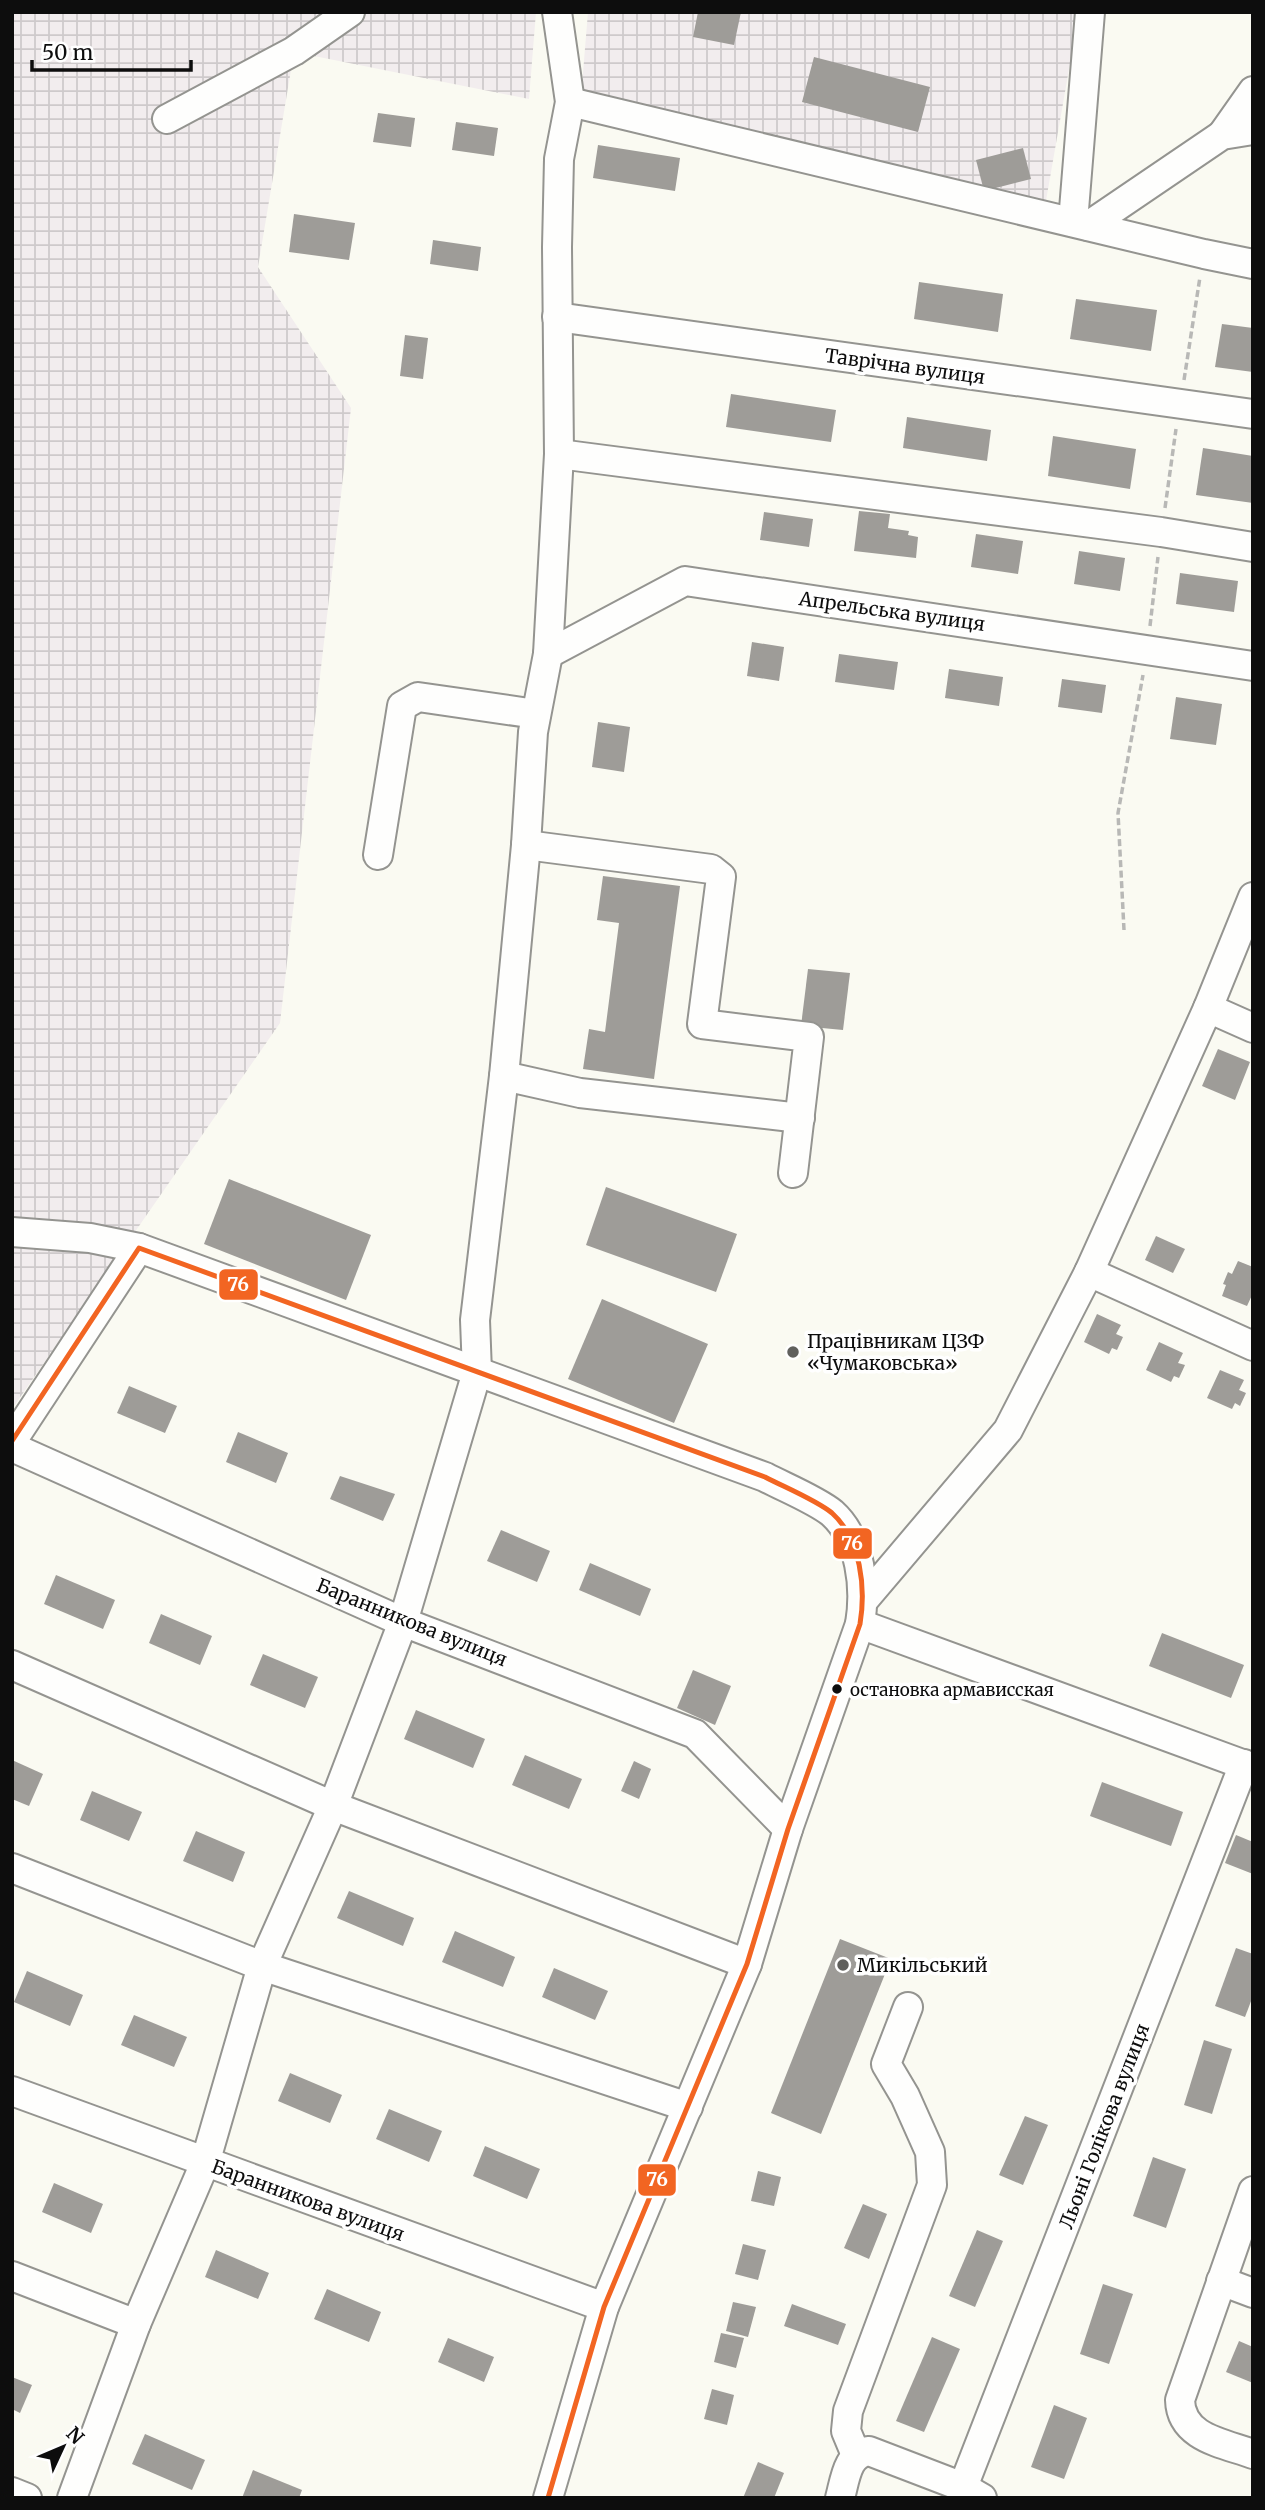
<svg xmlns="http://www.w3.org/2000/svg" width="1265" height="2510" viewBox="0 0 1265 2510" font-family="Merriweather,serif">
<defs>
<pattern id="industrial-grid" width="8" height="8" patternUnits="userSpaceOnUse" patternTransform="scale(1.75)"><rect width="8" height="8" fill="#f2edee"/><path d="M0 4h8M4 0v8" fill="none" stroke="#cecacb"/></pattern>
</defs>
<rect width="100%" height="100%" fill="#fafaf2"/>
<g fill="url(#industrial-grid)">
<path d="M12,12H536L529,99L294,52L258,267L351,408L280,1023L12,1409Z"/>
<path d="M588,12H1079L1044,212L581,97Z"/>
</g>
<g fill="#9e9c98">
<path d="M698,12H741L734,45L693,37Z"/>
<path d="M814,57L930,87L918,132L802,102Z"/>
<path d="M378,113L415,118L411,147L373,142Z"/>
<path d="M456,122L498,128L494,156L452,150Z"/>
<path d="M598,145L680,158L675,191L593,178Z"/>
<path d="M1023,148L1031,179L984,191L976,160Z"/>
<path d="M294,214L355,223L349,260L289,252Z"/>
<path d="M433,240L481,247L478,271L430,264Z"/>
<path d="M919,282L1003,294L998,332L914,319Z"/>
<path d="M1076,299L1157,310L1151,351L1070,339Z"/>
<path d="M1222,324L1253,328V372L1215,367Z"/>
<path d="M405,335L428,338L423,379L400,376Z"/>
<path d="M731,394L836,410L831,442L726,427Z"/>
<path d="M907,417L991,430L987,461L903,448Z"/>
<path d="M1053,436L1136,449L1130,489L1048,476Z"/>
<path d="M1203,448L1253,456V503L1196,495Z"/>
<path d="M859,511L890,514L888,528L909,531L908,535L918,537L916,558L854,551Z"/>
<path d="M764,512L813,519L809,547L760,540Z"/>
<path d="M976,534L1023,541L1018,574L971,567Z"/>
<path d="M1079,551L1125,558L1120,591L1074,584Z"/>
<path d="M1180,573L1238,581L1234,612L1176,604Z"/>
<path d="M752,642L784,647L779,681L747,676Z"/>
<path d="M839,654L898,662L894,690L835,682Z"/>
<path d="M949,669L1003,677L999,706L945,698Z"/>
<path d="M1062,679L1106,685L1102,713L1058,707Z"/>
<path d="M1176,697L1222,704L1216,745L1170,739Z"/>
<path d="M598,722L630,727L624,772L592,767Z"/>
<path d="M603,876L680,886L654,1079L583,1069L589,1029L605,1032L619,923L597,920Z"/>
<path d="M808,969L850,973L843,1030L801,1026Z"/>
<path d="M1218,1049L1250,1062L1235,1100L1202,1086Z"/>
<path d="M229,1179L371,1235L346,1300L204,1244Z"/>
<path d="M606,1187L737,1234L716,1292L586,1245Z"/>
<path d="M1156,1236L1185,1249L1173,1273L1145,1260Z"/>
<path d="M1238,1261L1253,1267V1293L1247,1306L1222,1296L1226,1285L1223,1284L1228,1272L1232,1274Z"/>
<path d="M602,1299L708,1344L674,1423L568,1379Z"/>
<path d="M1097,1314L1121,1325L1116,1334L1123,1337L1117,1350L1112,1348L1109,1354L1084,1342Z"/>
<path d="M1159,1342L1183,1353L1178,1363L1185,1365L1179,1378L1174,1376L1171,1382L1146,1370Z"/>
<path d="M1220,1370L1244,1380L1239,1390L1246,1393L1240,1406L1235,1403L1232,1409L1207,1398Z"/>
<path d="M129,1386L177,1406L165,1433L117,1413Z"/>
<path d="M238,1432L288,1453L276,1483L226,1462Z"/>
<path d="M340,1476L395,1494L383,1521L330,1499Z"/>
<path d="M501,1530L550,1551L537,1582L487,1561Z"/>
<path d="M590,1563L651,1589L640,1616L579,1590Z"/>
<path d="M56,1575L115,1600L103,1629L44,1604Z"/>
<path d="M161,1614L212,1636L200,1665L149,1643Z"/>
<path d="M1162,1633L1244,1665L1231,1698L1149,1666Z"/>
<path d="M263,1654L318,1677L305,1708L250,1685Z"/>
<path d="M693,1670L731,1686L715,1725L677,1708Z"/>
<path d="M416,1710L485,1739L473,1768L404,1739Z"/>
<path d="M525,1755L582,1779L569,1809L512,1785Z"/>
<path d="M12,1760L43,1774L29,1806L12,1799Z"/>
<path d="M634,1761L651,1769L639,1799L621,1791Z"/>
<path d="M1102,1782L1183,1812L1171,1846L1090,1816Z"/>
<path d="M92,1791L142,1812L129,1841L80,1820Z"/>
<path d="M196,1831L245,1852L233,1882L183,1861Z"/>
<path d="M1236,1835L1253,1842V1874L1225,1863Z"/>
<path d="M349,1891L414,1918L403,1946L337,1918Z"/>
<path d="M455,1931L515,1957L503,1987L442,1962Z"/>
<path d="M840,1939L891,1959L821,2134L771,2113Z"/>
<path d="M1236,1948L1253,1954V1996L1245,2017L1215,2006Z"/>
<path d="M554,1968L608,1991L595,2020L542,1997Z"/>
<path d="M27,1971L83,1995L70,2026L14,2002Z"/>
<path d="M134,2015L187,2037L174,2067L121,2045Z"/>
<path d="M1204,2040L1232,2049L1212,2114L1184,2105Z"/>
<path d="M290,2073L342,2095L330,2123L278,2101Z"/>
<path d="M389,2109L442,2131L429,2162L376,2139Z"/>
<path d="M1025,2116L1048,2125L1023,2185L999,2175Z"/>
<path d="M485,2146L540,2169L527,2199L473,2176Z"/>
<path d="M1153,2157L1186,2169L1166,2228L1133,2216Z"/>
<path d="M758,2171L781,2177L774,2206L751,2201Z"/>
<path d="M54,2183L103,2204L91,2233L42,2212Z"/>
<path d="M863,2204L887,2214L869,2259L844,2248Z"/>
<path d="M977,2230L1003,2241L975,2307L949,2296Z"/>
<path d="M743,2244L766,2250L758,2280L735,2274Z"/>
<path d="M216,2250L269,2273L258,2299L205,2277Z"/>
<path d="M1103,2284L1133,2294L1109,2364L1080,2354Z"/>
<path d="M327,2289L381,2312L369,2342L314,2319Z"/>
<path d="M733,2302L756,2307L748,2337L726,2331Z"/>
<path d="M792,2304L846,2324L838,2345L784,2326Z"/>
<path d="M721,2333L744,2338L736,2368L714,2362Z"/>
<path d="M932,2337L960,2349L924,2432L896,2421Z"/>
<path d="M448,2338L494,2357L484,2382L438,2362Z"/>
<path d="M1239,2341L1253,2347V2383L1226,2372Z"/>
<path d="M12,2377L32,2385L20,2413L12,2409Z"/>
<path d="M712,2389L734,2395L727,2425L704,2419Z"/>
<path d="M1054,2405L1087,2418L1064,2479L1031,2467Z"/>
<path d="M145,2434L205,2460L192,2490L132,2464Z"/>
<path d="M758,2462L784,2473L774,2498H743Z"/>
<path d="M253,2470L302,2490L299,2498H242Z"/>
</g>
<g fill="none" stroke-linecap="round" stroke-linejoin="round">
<defs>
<g id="minor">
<path d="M570,102L1204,254L1253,264"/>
<path d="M167,119L294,51L350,12"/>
<path d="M1222,135L1253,91"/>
<path d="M1073,222L1090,12"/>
<path d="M1088,226L1222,135L1253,130"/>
<path d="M557,317L1253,414"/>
<path d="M559,454L1161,532L1253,547"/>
<path d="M548,654L685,581L1253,666"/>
<path d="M526,845L711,869L721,877L702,1024L809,1037L793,1173"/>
<path d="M378,855L402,706L418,697L536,714"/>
<path d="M1208,1008L1253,1028"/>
<path d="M504,1076L580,1093L800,1118"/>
<path d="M12,1232L90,1238L139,1248L765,1477C784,1487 816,1500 832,1513C861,1539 866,1588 860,1624L788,1829L747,1964L604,2307L548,2498"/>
<path d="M1089,1272L1253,1346"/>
<path d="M12,1441L139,1248"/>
<path d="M12,1447L403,1622L695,1734L788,1829"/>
<path d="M863,1601L1008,1430L1089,1272L1208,1008L1253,897"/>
<path d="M860,1624L1253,1768"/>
<path d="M12,1665L333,1806L747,1964"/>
<path d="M12,1868L262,1966L688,2107"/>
<path d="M12,2091L604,2307"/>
<path d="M1253,2191L1180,2400C1181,2438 1223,2443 1253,2454"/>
<path d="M12,2276L136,2324"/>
<path d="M1221,2281L1253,2293"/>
<path d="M856,2455L846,2431L848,2411L932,2185L930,2152L905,2096L886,2064L908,2007"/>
<path d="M963,2487L1244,1764"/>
<path d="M12,2492L27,2498"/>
<path d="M72,2498L136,2324L205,2163L262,1966L333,1806L403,1622L477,1372L475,1320L504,1076L526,845L533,732L548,654L559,454L557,247L559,159L570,102L557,12"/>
<path d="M840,2498C845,2480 847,2453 869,2451L963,2487L982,2498"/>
</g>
</defs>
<use href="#minor" stroke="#949490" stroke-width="32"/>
<g stroke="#b8b8b6" stroke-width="3.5" stroke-dasharray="7 3.5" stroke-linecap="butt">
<path d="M1184,380L1200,277"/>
<path d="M1165,508L1176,429"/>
<path d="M1150,626L1158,557"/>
<path d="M1124,930L1118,813L1143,675"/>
</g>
<use href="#minor" stroke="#fefefd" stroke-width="28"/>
<defs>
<path id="bus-1" d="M12,1441L139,1248L765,1477C784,1487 816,1500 832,1513C861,1539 866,1588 860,1624L788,1829L747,1964L604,2307L548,2498"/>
</defs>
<use href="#bus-1" stroke="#fff" stroke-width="10"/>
<use href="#bus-1" stroke="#f26522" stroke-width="5"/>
</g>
<g fill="#60605d" stroke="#fff" stroke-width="2.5">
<circle cx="793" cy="1352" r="7"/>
<circle cx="843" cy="1965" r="7"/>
</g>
<circle fill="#0d0d0d" stroke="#fff" stroke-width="2.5" cx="837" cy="1689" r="6"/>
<g text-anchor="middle" stroke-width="7" stroke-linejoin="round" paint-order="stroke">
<g font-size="17" fill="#0d0d0d" stroke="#fff" text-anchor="start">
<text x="850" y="1696">остановка армависская</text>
</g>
<g font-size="19" fill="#0d0d0d" stroke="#fff">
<text transform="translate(905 366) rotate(8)" y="7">Таврічна вулиця</text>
<text transform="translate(892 611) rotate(8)" y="7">Апрельська вулиця</text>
<text transform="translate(412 1622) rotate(22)" y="7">Баранникова вулиця</text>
<text transform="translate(1104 2126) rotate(-69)" y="7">Льоні Голікова вулиця</text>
<text transform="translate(308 2200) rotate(20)" y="7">Баранникова вулиця</text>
</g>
<g font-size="19" fill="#0d0d0d" stroke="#fff" text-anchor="start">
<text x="807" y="1348">Працівникам ЦЗФ<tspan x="807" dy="22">«Чумаковська»</tspan></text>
<text x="857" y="1972">Микільський</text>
</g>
</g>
<g stroke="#fff" stroke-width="2.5">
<rect x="218" y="1268" width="41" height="33" rx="7" fill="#f26522"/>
<rect x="832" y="1527" width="41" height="33" rx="7" fill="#f26522"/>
<rect x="637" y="2163" width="40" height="34" rx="7" fill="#f26522"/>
</g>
<g font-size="19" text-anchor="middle" font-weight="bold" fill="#fff">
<text x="238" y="1291">76</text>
<text x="852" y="1550">76</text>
<text x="657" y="2186">76</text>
</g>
<rect width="1265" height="2510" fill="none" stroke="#0d0d0d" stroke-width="28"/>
<g transform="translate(63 2447) rotate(46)" stroke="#ffffff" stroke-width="5" paint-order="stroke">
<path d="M0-5L12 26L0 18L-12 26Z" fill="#0d0d0d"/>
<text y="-10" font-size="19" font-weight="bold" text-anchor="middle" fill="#0d0d0d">N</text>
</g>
<path d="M32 60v10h159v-10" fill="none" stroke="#0d0d0d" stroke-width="3.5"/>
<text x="42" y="60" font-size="21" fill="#0d0d0d" stroke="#ffffff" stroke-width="5" paint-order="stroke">50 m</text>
</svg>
